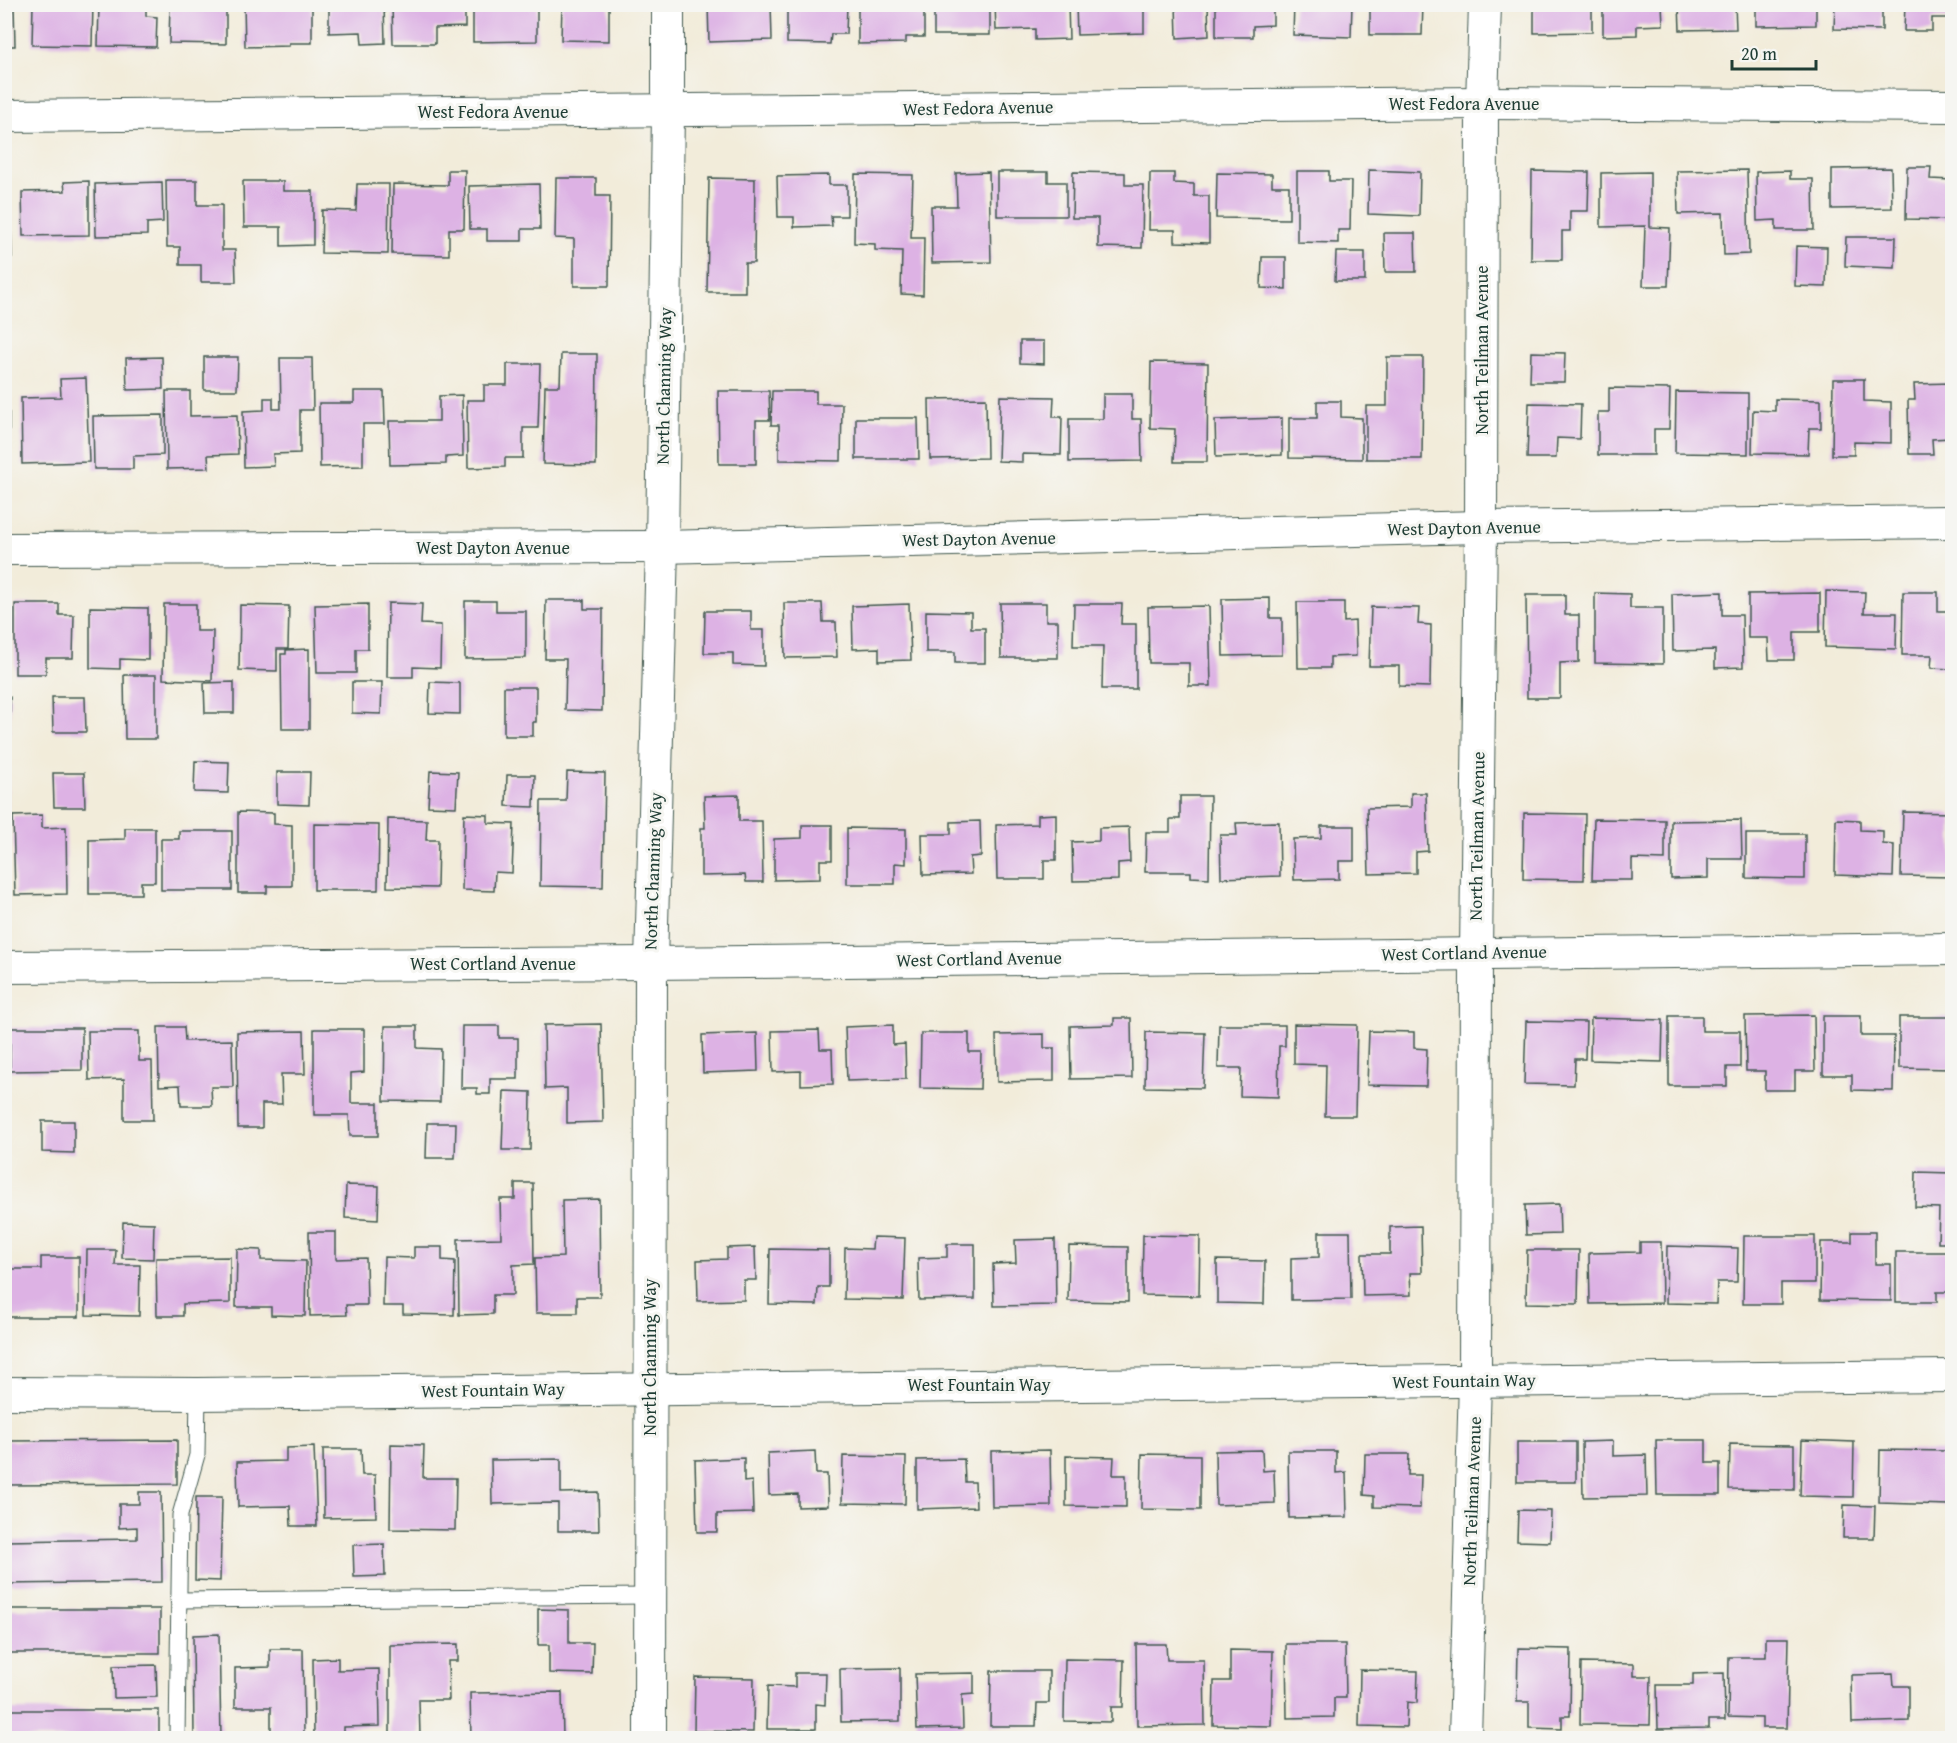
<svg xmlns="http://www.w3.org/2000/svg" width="1957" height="1743" viewBox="0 0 1957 1743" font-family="'Gentium Book Plus',serif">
<rect width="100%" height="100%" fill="#f6f6f2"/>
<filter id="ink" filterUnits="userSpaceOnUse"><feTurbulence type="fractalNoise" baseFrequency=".0167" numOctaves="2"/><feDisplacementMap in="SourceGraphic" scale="12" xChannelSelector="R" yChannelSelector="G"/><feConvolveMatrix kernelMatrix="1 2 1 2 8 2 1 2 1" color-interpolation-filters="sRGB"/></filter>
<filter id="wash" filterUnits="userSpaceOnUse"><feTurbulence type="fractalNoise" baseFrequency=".008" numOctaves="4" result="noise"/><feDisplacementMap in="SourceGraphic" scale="24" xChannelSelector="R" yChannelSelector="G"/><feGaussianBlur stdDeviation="1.35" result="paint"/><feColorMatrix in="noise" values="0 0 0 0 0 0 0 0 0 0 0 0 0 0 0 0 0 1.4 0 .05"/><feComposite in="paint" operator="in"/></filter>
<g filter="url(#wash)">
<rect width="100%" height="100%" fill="#f2ecda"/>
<g id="blocks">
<g fill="#ddb2e4">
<path d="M4,4H14L15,46H4Z"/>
<path d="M33,4H93L92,46L32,45Z"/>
<path d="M99,4H146V16L157,17L156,47L98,46Z"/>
<path d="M170,4H226V44L169,43Z"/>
<path d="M244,4H312V43H289V46L245,47Z"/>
<path d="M329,4H384L385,43L362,44L361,32L329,33Z"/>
<path d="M392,4H465V27L435,28V44H393Z"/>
<path d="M473,4H537V41L473,42Z"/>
<path d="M562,4H609V41L561,40Z"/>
<path d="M708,4H771L772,40L709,42Z"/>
<path d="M787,4H847L846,34H831L830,44L787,43Z"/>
<path d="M858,4H924V37H906V43L858,44Z"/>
<rect x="934" y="4" width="56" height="31"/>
<path d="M995,4H1068L1069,39L1035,40V29L996,30Z"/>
<path d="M1076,4H1144V33L1077,35Z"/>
<path d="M1176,4H1208L1209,36L1177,38Z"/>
<path d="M1216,4H1273V25L1253,26V37H1216Z"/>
<path d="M1294,4H1352L1351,37L1293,35Z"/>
<path d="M1370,4H1423L1422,35H1370Z"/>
<path d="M1534,4H1592V32L1534,33Z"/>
<path d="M1603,4H1662L1663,25L1637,26V35L1603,36Z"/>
<path d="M1679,4H1735L1736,29L1680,30Z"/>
<path d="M1756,4H1816V25L1756,26Z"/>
<path d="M1835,4H1882V30L1834,29Z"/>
<path d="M1905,4H1952V18H1932V31H1904Z"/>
<path d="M1907,167H1931L1930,179L1952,180V220L1906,219Z"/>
<path d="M1891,168L1892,208L1832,209V169Z"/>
<path d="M448,170H465L464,229H449V255L392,254L393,184L448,185Z"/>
<path d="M1369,170L1420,172L1419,216L1368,214Z"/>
<path d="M1747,170L1749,254L1724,255L1723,213L1678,214L1677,171Z"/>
<path d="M1297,171H1329V181H1351L1350,230H1338V243L1297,242Z"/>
<path d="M1532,171L1589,172L1588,211H1570V231H1562V260H1531Z"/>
<path d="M1790,171V179H1813L1814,230H1776V220L1757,221L1756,172Z"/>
<path d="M989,172L991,262L932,263L931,206H957L956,173Z"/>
<path d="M997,172H1048V182H1066V216H997Z"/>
<path d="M1073,172L1125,173V185H1143L1142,248L1098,247V218H1072Z"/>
<path d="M1650,172V227L1670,228L1668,286H1643L1645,226L1601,227V173Z"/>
<path d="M1150,173H1174V183L1194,184V196H1209V243L1175,242V230H1149Z"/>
<path d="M1217,173L1272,174V186H1289V219L1216,218Z"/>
<path d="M855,174L913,175L911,238H924L923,295L901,294L902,251L875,250V244L854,243Z"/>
<path d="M829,175V185H847V216H831L832,226L794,227V217H778L777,176Z"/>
<path d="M556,178H596V196H610L609,286H574V239L555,238Z"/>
<path d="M709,178L755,179L754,263H745V292H707Z"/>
<path d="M166,180H197V205H222V250H235L236,282H201V265H180V247H167Z"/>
<path d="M89,181V235L23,236L22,192L65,191L64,182Z"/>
<path d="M243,181H283V191H313V245L281,246V227H244Z"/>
<path d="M162,182L163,222L147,223V235L96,236L95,184Z"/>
<path d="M357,184H389L388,254L321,253L322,210L356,211Z"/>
<path d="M539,184L540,229H522V241H487V229H470L469,186Z"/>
<path d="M4,187H10L12,257H4Z"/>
<path d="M1384,233H1415L1416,272H1385Z"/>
<path d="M1846,237H1896L1895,268L1845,266Z"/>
<path d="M1796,246L1827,247L1826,287L1795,286Z"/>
<path d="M1336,252H1365V281H1335Z"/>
<path d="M1262,257H1286V289L1261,288Z"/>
<path d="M1020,341H1044V364L1020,363Z"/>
<path d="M1531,352L1565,353L1564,382H1530Z"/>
<path d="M561,354H597L596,465L543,464L545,386H560Z"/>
<path d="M162,357L163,389L127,390L126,358Z"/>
<path d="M204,357H238L237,390H204Z"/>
<path d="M1387,357H1423L1422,459H1366V406H1387Z"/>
<path d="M280,358H312L313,410H300V453L273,454L274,466L244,467L243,411L264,410V398H273V409H281Z"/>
<path d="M1151,362L1208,363L1207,462H1174L1175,429L1150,428Z"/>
<path d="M507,364H540L538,428H523V458H505V467L468,468L467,400H484V385H507Z"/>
<path d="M86,378L89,462L22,464L21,398L61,397L60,379Z"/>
<path d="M1833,379H1864V401L1891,402V443L1854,442V455H1832Z"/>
<path d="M1952,383V438L1932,439L1933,454H1909L1908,400H1915L1914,384Z"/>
<path d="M1609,388L1670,389L1669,429H1654V455H1598V412H1609Z"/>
<path d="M166,391H190V416L237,415L238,454L208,455L209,468L167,469Z"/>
<path d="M354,391H384L385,424H363V466L320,467L319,403H354Z"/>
<path d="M718,391H769L770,420H756V464H719Z"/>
<path d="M772,391H816V404H842L841,461L779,460V425H771Z"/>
<path d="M1676,392L1748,393V454L1675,453Z"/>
<path d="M1103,394H1132V419H1141L1142,461L1069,462V419H1103Z"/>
<path d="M462,395L463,456L446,457V464L390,465L389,421H439V396Z"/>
<path d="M1000,396L1054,397L1053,417H1062L1061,455L1022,454V462L998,461Z"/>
<path d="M986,398L987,458L930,459L929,399Z"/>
<path d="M1775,399L1821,400V428H1809L1808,454L1752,453L1753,410L1775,411Z"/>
<path d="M1317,401H1341V417L1362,418V459L1289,458V418H1317Z"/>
<path d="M1529,403L1581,404L1580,439L1557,438L1556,458H1527Z"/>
<path d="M4,408H9V469L4,470Z"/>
<path d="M163,415V455L133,456V469H94L93,416Z"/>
<path d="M856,418H918L919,459H856Z"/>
<path d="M1282,418V455L1216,457L1215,420Z"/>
<path d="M1826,591L1865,592L1864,613H1897L1896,649L1825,647Z"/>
<path d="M1722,592V615H1742L1743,667L1715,668V650L1673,651L1672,594Z"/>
<path d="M1903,592H1938V611H1952V669L1931,668L1932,655H1902Z"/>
<path d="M1595,593L1630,594V608H1663V664L1595,663Z"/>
<path d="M1820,593V632H1794V660H1769L1768,638H1748V594Z"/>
<path d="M1526,595H1565V615H1579V662L1560,663V698H1527Z"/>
<path d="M1270,598V618H1282V655L1223,656L1222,599Z"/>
<path d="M546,600H584V609H603L602,711L565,710L566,659H545Z"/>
<path d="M465,601H496V611H526V658L465,659Z"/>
<path d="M1297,602H1344V622L1355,621L1356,656L1330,657V668H1298Z"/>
<path d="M388,603L422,604L421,624L441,625L440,668L413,667V677H387Z"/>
<path d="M784,603H822L823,622H836L837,657L785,658Z"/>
<path d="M1000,603H1046V621H1058V658H1001Z"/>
<path d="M15,604H59V615H74L73,658H46V674H15Z"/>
<path d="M164,604H196V631H213L212,681L163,679Z"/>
<path d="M368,604V649H356V673H317L315,605Z"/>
<path d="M909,604L911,660L879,661V648L853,649L852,606Z"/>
<path d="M1074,604H1122L1121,624H1136V689H1102L1103,646H1073Z"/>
<path d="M240,605L289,606L288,649H277V671L239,670Z"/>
<path d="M1209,606L1211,686H1189V663H1149L1148,607Z"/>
<path d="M90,607L148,608V660L120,659V669L90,668Z"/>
<path d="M1371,607L1419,608L1418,624L1431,625L1430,687L1399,686V666H1369Z"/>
<path d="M705,611H751V630H764V666L733,665V653H704Z"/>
<path d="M926,611L971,612V628H985V663H955V652H926Z"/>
<path d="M309,649V729H282L281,654H286V650Z"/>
<path d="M124,675H156V739H125Z"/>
<path d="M234,682V713H205L204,683Z"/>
<path d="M352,682H382L381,714L352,713Z"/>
<path d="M430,682L460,683V714L429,713Z"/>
<path d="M504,687H536V722H533V736H504Z"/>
<rect x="4" y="697" width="6" height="36"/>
<path d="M52,697H85L86,732H53Z"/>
<path d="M195,761L229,762L228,793L194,792Z"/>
<path d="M430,771L458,772L456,807L428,806Z"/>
<rect x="4" y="772" width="4" height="35"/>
<path d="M277,772H310L309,805L277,804Z"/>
<path d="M567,772L605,773L603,887L540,886L541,801H566Z"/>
<path d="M53,773H84L85,807H54Z"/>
<path d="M507,775H535L534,807L506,806Z"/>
<path d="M1411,793H1426L1428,851L1416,852V873L1369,874L1367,808L1411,807Z"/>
<path d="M739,795V821H762L763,882H746L745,875L701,876V828H705L704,796Z"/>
<path d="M1180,796H1210L1209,878L1191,877V872H1145L1146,832H1170V819H1180Z"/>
<path d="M238,812L274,813V824L292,825V886H267V893H238Z"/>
<path d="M1903,812L1952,813V877L1901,876Z"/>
<path d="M1524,813L1585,814L1584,880L1523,879Z"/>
<path d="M464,814L488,815V823L514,824L512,873L495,872L494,891L462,890Z"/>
<path d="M1056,814V860H1044V879H997L996,825L1038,824V815Z"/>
<path d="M42,815V828L66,827L67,894L15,895L13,816Z"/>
<path d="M388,819L427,820L426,840H438L437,888L387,887Z"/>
<path d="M1594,819L1665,820V860L1632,859V880H1592Z"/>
<path d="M1836,819L1860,820V830L1883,831V844L1894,845L1893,877L1835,875Z"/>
<path d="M1741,820L1742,859H1708V878L1671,879V821Z"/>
<path d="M980,821L981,856L970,857L971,874L923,875L922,834H951V822Z"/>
<path d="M1279,822L1280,876L1221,878L1220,835H1237L1236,823Z"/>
<path d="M314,824L379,825L378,890H314Z"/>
<path d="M802,825H832V860H820V879L774,880V839L802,838Z"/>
<path d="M1321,826H1354V861H1339V879L1294,880L1293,839L1321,838Z"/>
<path d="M1129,827L1130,862L1118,863V880L1073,881L1072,842L1099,841V828Z"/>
<path d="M125,828H155V882H141V894H89V840L125,839Z"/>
<path d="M847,828L906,829V864L895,863V884H847Z"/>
<path d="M179,831H232V890H161V839H179Z"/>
<path d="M1746,834H1805V879L1746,878Z"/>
<path d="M1814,1015L1815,1071H1795V1090H1765V1071H1746L1745,1016Z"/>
<path d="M1669,1016H1702V1031H1740V1067H1727V1086H1669Z"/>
<path d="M1823,1016H1861V1036H1894L1893,1091L1852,1090V1075H1823Z"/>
<path d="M1899,1017H1952V1069L1899,1068Z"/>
<path d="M1114,1018H1131L1132,1078L1071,1079L1070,1026L1114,1025Z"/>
<path d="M1591,1018L1663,1020L1662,1062L1590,1060Z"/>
<path d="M1526,1021L1586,1022L1585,1059H1575L1574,1085L1524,1084Z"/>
<path d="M601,1024L603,1122L567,1123V1088L545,1089L544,1025Z"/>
<path d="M1294,1024L1357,1025L1355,1116H1325L1326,1065L1294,1064Z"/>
<path d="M893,1025V1045L905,1044L906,1079L847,1081L845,1027Z"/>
<path d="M1219,1025H1285V1046H1279L1278,1097L1240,1096L1241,1068H1218Z"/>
<path d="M385,1026H417V1048L441,1049L440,1102L384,1101Z"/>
<path d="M462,1026H499V1038H518V1079H490V1094H477V1088H461Z"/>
<path d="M158,1027H184L185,1041L232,1040L233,1087H211L212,1106H181L180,1085L159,1086Z"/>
<path d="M10,1028H82V1070L10,1071Z"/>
<path d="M314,1029H364V1072L351,1073V1103H378V1136H350L349,1115H314Z"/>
<path d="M819,1030L820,1049H832L833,1084L801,1085V1071L773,1072L772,1031Z"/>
<path d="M88,1031H139V1061H152L153,1120H124V1079L89,1080Z"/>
<path d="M304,1031L305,1074H281L282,1104H262V1128H238L237,1032Z"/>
<path d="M1369,1031L1414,1032V1048L1427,1049L1426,1086L1367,1085Z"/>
<path d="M1146,1032L1205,1033L1203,1088L1145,1087Z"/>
<path d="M757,1033L758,1071L703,1073L702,1035Z"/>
<path d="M921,1033H969V1052H981L980,1089L920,1088Z"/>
<path d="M1044,1034V1048H1054V1081L997,1082L996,1035Z"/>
<path d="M504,1091L531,1092L530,1150H502Z"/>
<path d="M42,1121H74V1153L42,1152Z"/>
<path d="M427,1123H456L455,1158H426Z"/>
<path d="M1916,1172L1952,1173V1243H1938L1939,1208L1915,1207Z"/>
<path d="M515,1183H533L534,1264L513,1265V1295H493V1314L459,1315L458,1239L501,1238L500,1199H515Z"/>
<path d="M346,1185L379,1186L378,1220L345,1218Z"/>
<path d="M599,1199L600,1297H577V1313H536L535,1258L563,1257L562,1200Z"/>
<path d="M1559,1204L1560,1234L1526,1235L1525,1205Z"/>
<path d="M123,1222L154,1223L153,1259L122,1258Z"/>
<path d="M1421,1226L1422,1273H1410L1411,1295L1363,1296L1362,1254H1390V1227Z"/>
<path d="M309,1232H336V1259L366,1258L367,1305H346L347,1315L310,1316Z"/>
<path d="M1319,1232H1350L1351,1299L1291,1300V1258L1319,1257Z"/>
<path d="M1852,1232H1875V1264H1891V1301L1820,1300L1821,1242H1852Z"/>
<path d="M1143,1235L1200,1236L1199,1296L1142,1295Z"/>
<path d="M1744,1236H1815V1283H1781V1304H1743Z"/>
<path d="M873,1237L905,1238L903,1300L844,1299L845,1248L872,1249Z"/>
<path d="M1055,1239L1056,1305L994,1306L993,1264L1016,1263L1015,1240Z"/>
<path d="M1640,1242H1661L1662,1303L1590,1304L1589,1253L1640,1252Z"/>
<path d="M947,1244H975V1299L919,1300L918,1258L947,1257Z"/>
<path d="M1069,1246L1128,1247V1302L1068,1301Z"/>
<path d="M1667,1246L1738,1248L1737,1282H1717L1716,1304L1666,1303Z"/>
<path d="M414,1247H442V1260L455,1261L454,1315L403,1314V1306H383L384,1257L414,1258Z"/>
<path d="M755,1247L756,1280H744V1300L698,1301L697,1260L727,1259V1248Z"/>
<path d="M237,1249L261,1250V1260L306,1261L305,1316L271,1315V1307H236Z"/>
<path d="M770,1249L829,1250V1287H818L817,1305L769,1304Z"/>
<path d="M87,1250H116L115,1265H140L139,1316L86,1315Z"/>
<path d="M1527,1250H1579L1578,1304L1526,1303Z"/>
<path d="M1896,1252H1952V1292H1937V1302H1896Z"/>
<path d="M41,1257H79V1317H8L9,1269H41Z"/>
<path d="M230,1257V1303L183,1304V1316H157L156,1258Z"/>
<path d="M1217,1260L1265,1261L1264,1304L1217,1303Z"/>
<path d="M177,1440V1484L5,1485V1441Z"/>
<path d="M1656,1440H1706V1463H1720V1495H1657Z"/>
<path d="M1802,1440L1854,1442L1853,1497L1800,1496Z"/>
<path d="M1613,1441V1456L1646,1455L1647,1496L1583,1497L1582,1442Z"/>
<rect x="1517" y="1442" width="59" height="40"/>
<path d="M391,1444L424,1445L423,1478H456L455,1530L390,1529Z"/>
<path d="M1730,1444L1794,1445V1490L1729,1489Z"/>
<path d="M314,1447L317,1526H291L290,1506L238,1507L237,1462L286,1461V1448Z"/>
<path d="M323,1449H361L362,1475H375L376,1517L324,1518Z"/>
<path d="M1050,1450L1051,1506L992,1507L991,1451Z"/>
<path d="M1262,1450L1263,1471L1274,1470L1275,1503L1216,1505L1215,1451Z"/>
<path d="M1880,1450L1950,1451L1949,1505L1879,1503Z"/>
<path d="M815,1451L816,1474H827L828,1506L798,1507V1494L769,1495L768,1453Z"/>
<path d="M1288,1451H1336V1473L1346,1472L1347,1517L1289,1518Z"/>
<path d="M1142,1454L1200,1455V1510L1141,1509Z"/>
<path d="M1365,1454H1409L1408,1475H1421L1420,1508L1374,1507V1496L1364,1495Z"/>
<path d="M843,1456L906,1457L905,1504L842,1503Z"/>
<path d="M1066,1456L1114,1457L1113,1475H1126V1507L1066,1506Z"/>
<path d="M744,1458V1482L752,1481L753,1513L717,1514V1532H697L695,1460Z"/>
<path d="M561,1459V1493L598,1492L599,1531H558V1503L492,1504L491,1460Z"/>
<path d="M964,1459L965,1482H975L976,1507L917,1509V1460Z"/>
<path d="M139,1492H161L162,1582L4,1584V1541L137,1539V1527L119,1528V1504H139Z"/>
<path d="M196,1497H222L220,1581L195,1580Z"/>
<path d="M1844,1505L1875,1506L1874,1538H1843Z"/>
<path d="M1518,1510L1551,1511L1550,1542L1517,1541Z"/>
<path d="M384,1544L385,1576L354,1577L353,1545Z"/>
<rect x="5" y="1609" width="155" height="44"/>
<path d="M538,1609L569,1610V1643H593L592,1674L549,1673V1645H538Z"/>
<path d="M219,1634L221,1738H194L193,1635Z"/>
<path d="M1766,1638H1789L1787,1728H1762V1718L1728,1717L1729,1657H1766Z"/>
<path d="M458,1644V1661H448L449,1700H419L420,1735H390V1645Z"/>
<path d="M1136,1644H1166L1167,1660H1204L1205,1725L1137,1726Z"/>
<path d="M1286,1644H1345L1346,1698H1334V1717L1287,1718Z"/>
<path d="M1518,1648L1571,1649L1570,1716H1562V1729L1529,1728V1702H1517Z"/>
<path d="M270,1649H303L304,1738H271V1707H235V1668L270,1667Z"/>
<path d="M1230,1650L1273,1651L1271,1726L1213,1725L1214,1681H1230Z"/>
<path d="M338,1658V1670L379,1669L380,1726L344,1727V1736L314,1737L313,1659Z"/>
<path d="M1065,1659L1124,1660L1123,1707H1111V1722L1064,1721Z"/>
<path d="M1581,1663L1634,1664V1676H1651L1650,1725L1580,1724Z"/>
<path d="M156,1665L157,1697L114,1698L113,1666Z"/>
<path d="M900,1668V1721L841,1722L840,1669Z"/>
<path d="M1360,1670L1418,1671L1417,1703L1407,1702L1406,1727L1359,1726Z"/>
<path d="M991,1671H1049V1703H1037L1036,1726H990Z"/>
<path d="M795,1673H826L825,1705L816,1704V1729H767L768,1686L795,1687Z"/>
<path d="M974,1673V1694L962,1695L963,1728L917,1729L915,1674Z"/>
<path d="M1724,1673L1725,1720H1709V1728L1658,1729L1657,1685H1693V1674Z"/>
<path d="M1893,1674L1894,1686H1909V1721L1852,1723L1851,1675Z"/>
<path d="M695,1677L754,1678L753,1732L694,1731Z"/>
<path d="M562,1692L563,1738H471L470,1693Z"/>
<rect x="4" y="1710" width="155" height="28"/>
</g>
</g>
</g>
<g filter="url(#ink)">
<use href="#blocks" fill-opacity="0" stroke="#3f574d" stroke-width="1.5"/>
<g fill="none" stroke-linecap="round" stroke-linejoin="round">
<defs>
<g id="service">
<path d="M178,1600L649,1596"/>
<path d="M177,1738L180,1515L197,1455L198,1394"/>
</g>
<g id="minor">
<path d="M4,116L1482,103L1952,106"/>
<path d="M4,549L662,547L1481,527L1952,522"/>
<path d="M4,967L651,963L1952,949"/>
<path d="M4,1393L198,1394L1952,1376"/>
<path d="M650,1738L651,963L662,547L668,111V4"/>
<path d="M1465,1738L1475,1381L1476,953L1481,527L1482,103L1485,4"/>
</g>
</defs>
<use href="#service" stroke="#3f574d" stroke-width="17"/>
<use href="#minor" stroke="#3f574d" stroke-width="34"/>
<use href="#service" stroke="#fff" stroke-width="15"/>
<use href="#minor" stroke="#fff" stroke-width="32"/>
</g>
</g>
<g text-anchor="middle" stroke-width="6" stroke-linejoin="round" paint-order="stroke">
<g font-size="18" fill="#1f3d34" stroke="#f6f6f2">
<text x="1464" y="110">West Fedora Avenue</text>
<text transform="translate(978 108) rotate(-1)" y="6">West Fedora Avenue</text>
<text x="493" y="118">West Fedora Avenue</text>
<text transform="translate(1482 350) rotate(-90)" y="6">North Teilman Avenue</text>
<text transform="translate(664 386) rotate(-89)" y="6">North Channing Way</text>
<text transform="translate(1464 528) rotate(-1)" y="6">West Dayton Avenue</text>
<text transform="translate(979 539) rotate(-1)" y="6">West Dayton Avenue</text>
<text x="493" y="554">West Dayton Avenue</text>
<text transform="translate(1477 836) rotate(-89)" y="6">North Teilman Avenue</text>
<text transform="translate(653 871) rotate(-88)" y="6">North Channing Way</text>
<text transform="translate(1464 953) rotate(-1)" y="6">West Cortland Avenue</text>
<text transform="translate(979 959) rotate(-1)" y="6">West Cortland Avenue</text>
<text x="493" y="970">West Cortland Avenue</text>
<text transform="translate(650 1357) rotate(-90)" y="6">North Channing Way</text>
<text transform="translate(1464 1381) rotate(-1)" y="6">West Fountain Way</text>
<text x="979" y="1391">West Fountain Way</text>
<text transform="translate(493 1390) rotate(-1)" y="6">West Fountain Way</text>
<text transform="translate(1472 1501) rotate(-88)" y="6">North Teilman Avenue</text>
</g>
</g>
<rect width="1957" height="1743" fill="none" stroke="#f6f6f2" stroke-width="24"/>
<path d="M1732 60v9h84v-9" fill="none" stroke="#1f3d34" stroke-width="3"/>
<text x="1741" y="60" font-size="18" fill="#1f3d34" stroke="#f6f6f2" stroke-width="4.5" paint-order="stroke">20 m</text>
</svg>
